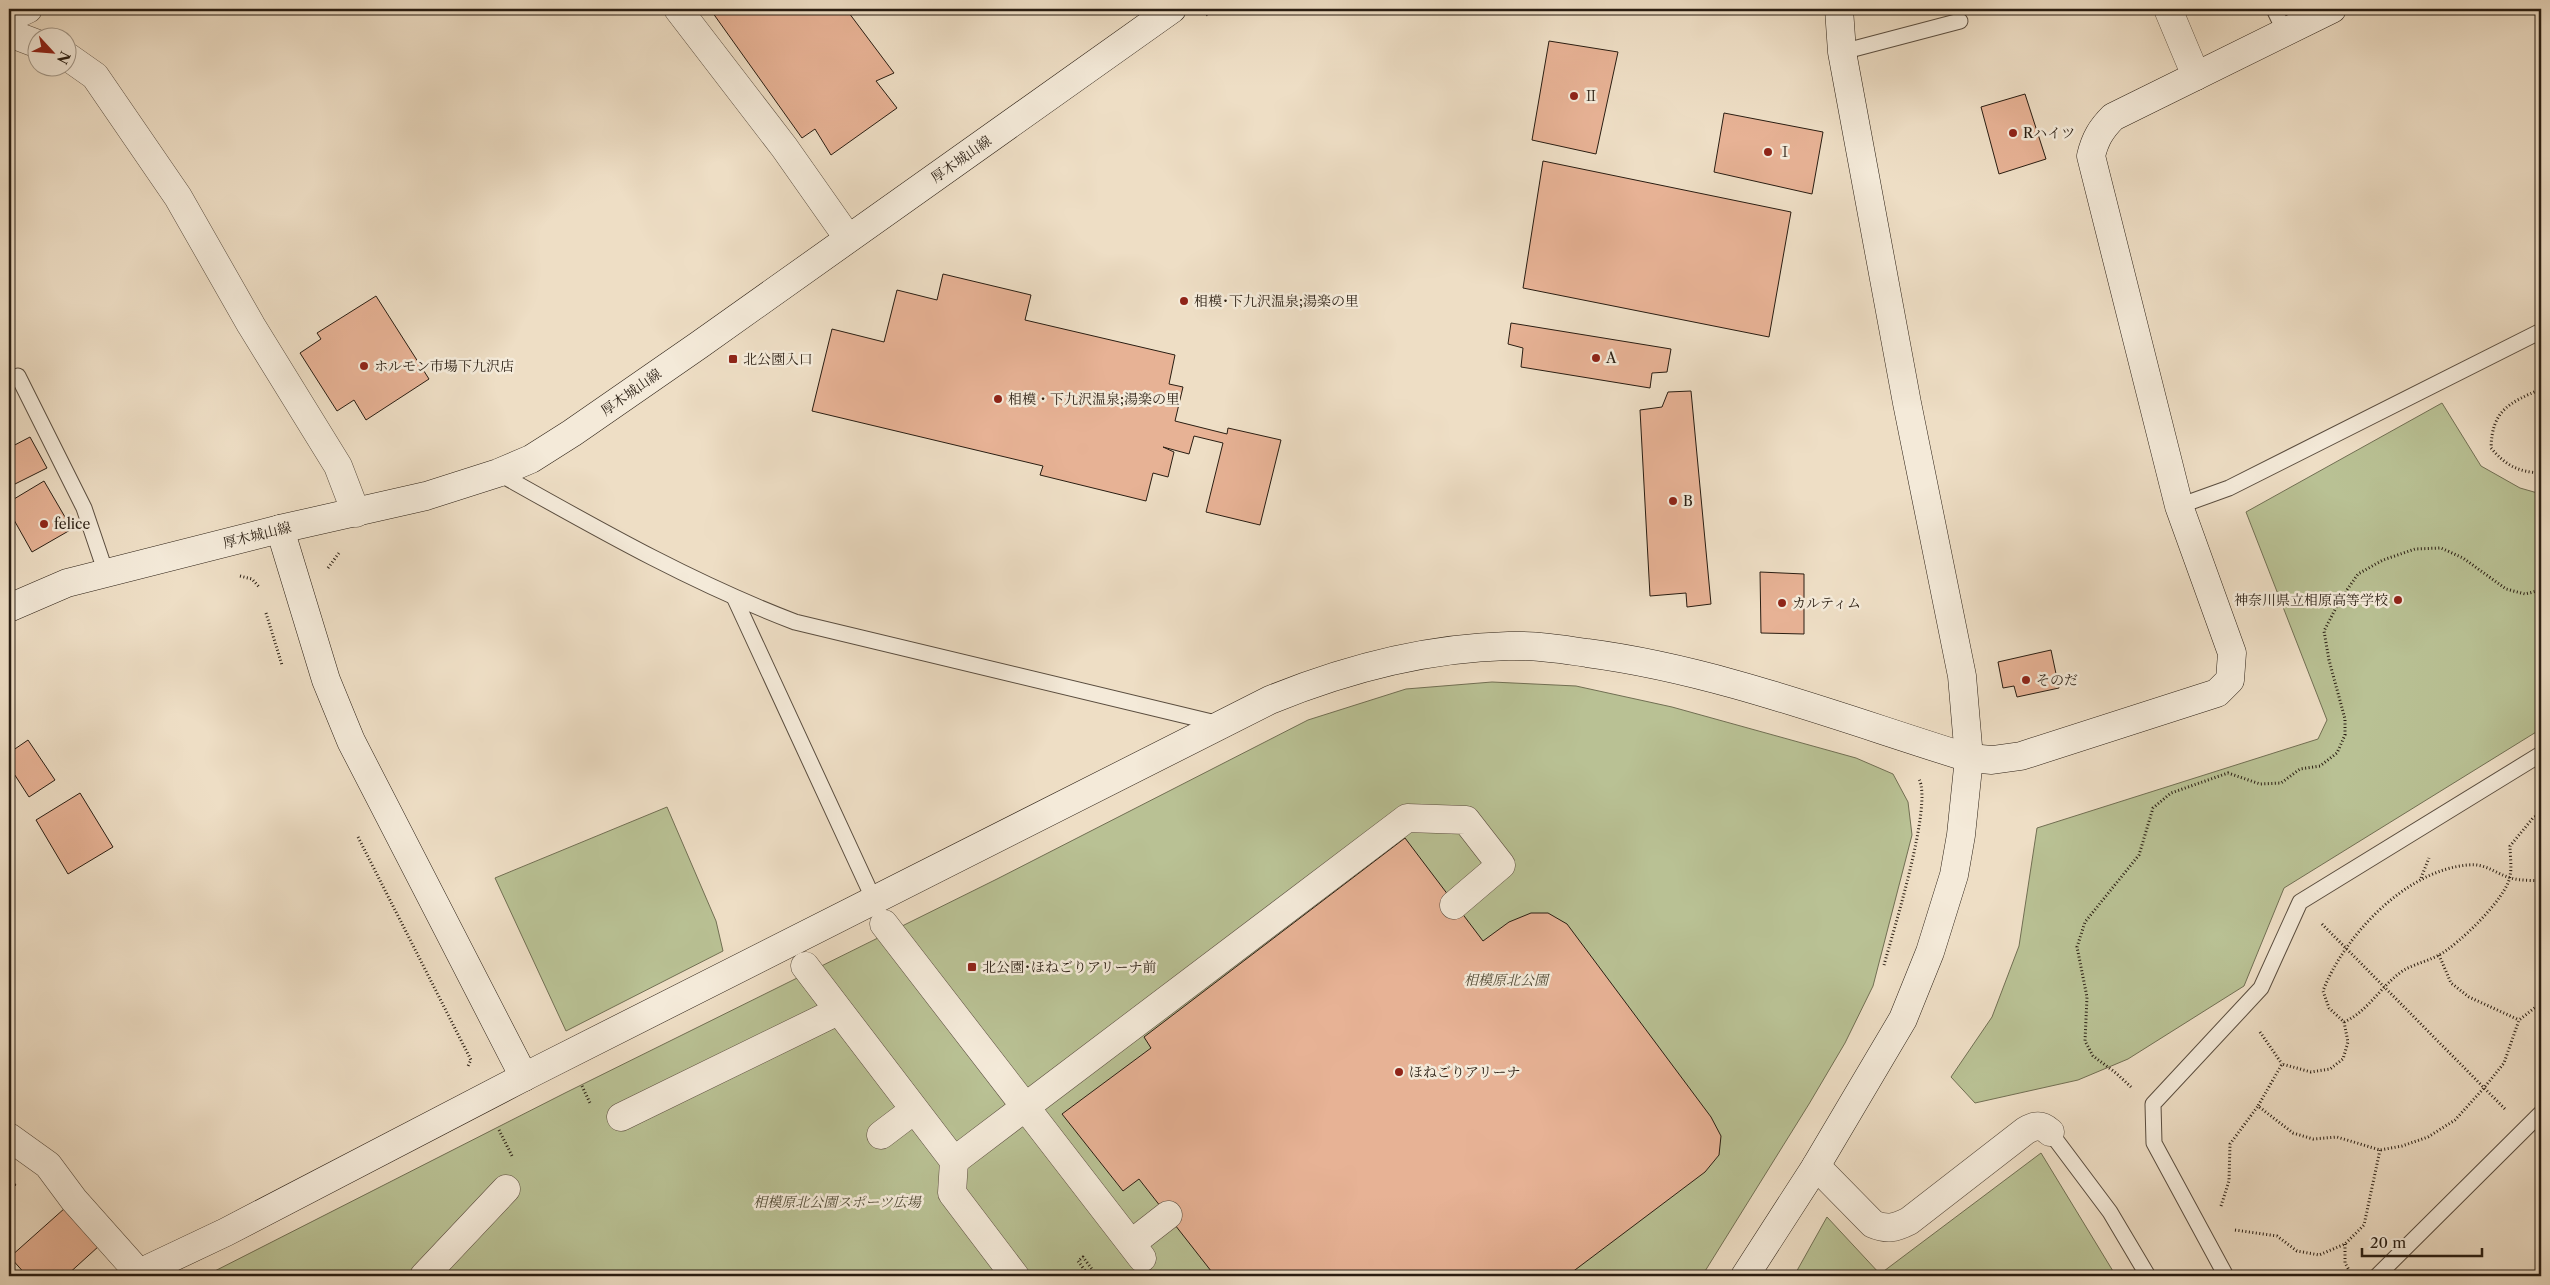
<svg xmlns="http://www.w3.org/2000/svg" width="2550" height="1285" viewBox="0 0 2550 1285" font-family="'Libre Caslon Text','Noto Serif JP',serif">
<rect width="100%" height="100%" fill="#eedec5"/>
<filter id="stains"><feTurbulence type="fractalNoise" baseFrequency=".004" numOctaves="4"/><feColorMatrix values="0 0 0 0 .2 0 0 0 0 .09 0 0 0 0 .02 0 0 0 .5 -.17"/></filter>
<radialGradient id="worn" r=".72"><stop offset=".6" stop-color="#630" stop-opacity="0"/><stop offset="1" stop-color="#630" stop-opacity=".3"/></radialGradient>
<g fill="#b9c194" stroke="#716f53">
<path d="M2442,403L2481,466L2520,488L2541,494V729L2284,888L2244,986L2128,1059L2078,1080L1975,1103L1951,1077L1992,1017L2019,946L2037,828L2318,739L2327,720L2246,512Z"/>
<path d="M1492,682L1576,686L1672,707L1856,758L1893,774L1908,802L1912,835L1873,986L1845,1043L1809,1104L1702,1276H205L565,1093L997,879L1308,720L1406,689Z"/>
<path d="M667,807L716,921L723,951L566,1031L495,878Z"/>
<path d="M2041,1153L2116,1276H1794L1827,1217L1880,1274Z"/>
</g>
<g fill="#e7b295" stroke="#291d12">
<path d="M710,9H846L894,73L876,81L897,108L831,155L815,129L802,138Z"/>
<path d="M1549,41L1618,52L1596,154L1532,140Z"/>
<path d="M2025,94L2046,159L1999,174L1981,107Z"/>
<path d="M1724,113L1823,132L1812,194L1714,172Z"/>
<path d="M1543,161L1791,212L1769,337L1523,288Z"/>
<path d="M943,274L1031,295L1025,320L1175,355L1169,384L1183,387L1175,421L1227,434L1228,428L1281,440L1260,525L1206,512L1223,443L1194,436L1189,454L1163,447L1174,452L1168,477L1153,473L1146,501L1040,475L1043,466L812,411L832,329L884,342L897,290L937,300Z"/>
<path d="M376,296L429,379L366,420L354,400L337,411L300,353L321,339L317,333Z"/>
<path d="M1511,323L1671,349L1667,372L1652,373L1650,388L1521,367L1523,348L1508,344Z"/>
<path d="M1691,391L1711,604L1687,607L1686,593L1650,596L1640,410L1662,407L1668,392Z"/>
<path d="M30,437L47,468L9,487V448Z"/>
<path d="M44,481L72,529L32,552L9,511V502Z"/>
<path d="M1760,572L1804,574V634L1761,633Z"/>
<path d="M2051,650L2059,688L2017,697L2014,686L2003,688L1998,662Z"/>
<path d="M28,740L55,780L29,797L9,766V753Z"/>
<path d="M80,793L113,847L68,874L36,820Z"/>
<path d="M1405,838L1483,941L1509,922L1531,913H1548L1567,924L1711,1117L1721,1136L1719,1155L1705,1172L1567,1276H1215L1139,1179L1123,1191L1062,1114L1151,1048L1144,1037Z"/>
<path d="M9,1176L16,1185L9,1190Z"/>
<path d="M65,1208L99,1246L66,1276L61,1271L54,1276H27L10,1257Z"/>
</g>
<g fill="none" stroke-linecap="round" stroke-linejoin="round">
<defs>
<g id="lane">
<path d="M2274,9L2285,32"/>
<path d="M1842,52L1960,21"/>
<path d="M18,376L84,508L106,573"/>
<path d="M498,473C596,528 690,582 795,622L1220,724"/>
<path d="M2179,506L2229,488L2541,331"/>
<path d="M735,599L874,900"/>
<path d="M2050,1132L2110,1212L2148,1276"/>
<path d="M2226,1276L2154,1143L2153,1104L2261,988L2300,902L2541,754"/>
<path d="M2377,1276L2541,1113"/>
</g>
<g id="street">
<path d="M678,9L784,147L848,238"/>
<path d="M2168,9L2196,76"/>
<path d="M9,18L28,9"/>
<path d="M9,33L38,44"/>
<path d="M68,57L95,76L178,197L251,325L338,466L356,513"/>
<path d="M884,924L1142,1258"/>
<path d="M805,966L954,1161L952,1193L1015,1276"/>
<path d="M621,1117L838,1011"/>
<path d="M881,1135L914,1110"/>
<path d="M9,1137L48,1165L74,1200L139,1273"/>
<path d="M954,1161L1407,818L1466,820L1501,865L1454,905"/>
<path d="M1816,1166L1873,1224C1887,1230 1895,1228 1909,1221L2025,1131C2035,1125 2041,1124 2050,1132"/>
<path d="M1132,1243L1168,1215"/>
<path d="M424,1276L506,1189"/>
</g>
<g id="secondary">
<path d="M280,529L326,680L351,741L524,1077"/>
<path d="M9,608L67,583L280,529L426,496L498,473L531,459L572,433L699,345L1172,9"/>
<path d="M133,1276L226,1232L524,1077L1270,700C1346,669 1425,648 1508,646C1534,645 1561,649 1587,653C1717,670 1843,719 1969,758L1992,760L2021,756L2217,693L2230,680L2232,653L2179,506L2091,156C2095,139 2101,129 2113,117L2332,9"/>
<path d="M1745,1276L1816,1166L1903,1019L1930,952L1954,875L1961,835L1969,758L1962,676L1907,403L1842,52L1839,9"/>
</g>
</defs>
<use href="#lane" stroke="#5a4d3f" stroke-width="17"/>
<use href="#street" stroke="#5a4d3f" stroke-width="29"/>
<use href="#secondary" stroke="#291d12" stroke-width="29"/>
<g stroke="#291d12" stroke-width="3" stroke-dasharray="1 2.5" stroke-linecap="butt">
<path d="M1206,15L1216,9"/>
<path d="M2541,389C2509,403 2492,410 2491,448C2505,465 2518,472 2541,473"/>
<path d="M328,568L339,553"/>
<path d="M240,576L252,579L260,588"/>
<path d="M266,613L282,665"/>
<path d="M358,837L471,1060L468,1066"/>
<path d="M2421,878L2429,858"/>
<path d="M2541,881C2532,880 2520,881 2511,878C2496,874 2486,863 2468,865C2406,870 2344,936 2323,991L2329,1008L2344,1022L2348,1042L2343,1059L2330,1069L2311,1072L2282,1064L2258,1106L2293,1133L2313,1139L2337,1137L2380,1150L2402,1146L2428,1137L2455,1120L2484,1088L2504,1063L2519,1020L2541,1003"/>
<path d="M2322,924L2506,1110"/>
<path d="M2439,955L2451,983L2469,997L2519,1020"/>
<path d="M1884,965C1893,932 1933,805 1919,779"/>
<path d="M2344,1022C2369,1011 2381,985 2404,970C2415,964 2428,961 2439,955C2458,945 2507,898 2510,876C2512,867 2510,855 2510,846L2533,818L2541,813"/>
<path d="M2260,1032L2282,1064"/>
<path d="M582,1086L590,1103"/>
<path d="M2131,1087L2116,1073L2093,1056L2085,1041L2087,997L2077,947L2085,922L2139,855L2153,808L2171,793L2228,773L2260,784L2281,783L2300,769L2320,766L2337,753L2345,735V719L2329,660L2324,631L2340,600L2358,574L2383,560L2415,549L2441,548L2463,558L2506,589L2525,594L2541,590"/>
<path d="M499,1130L512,1156"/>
<path d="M2221,1206L2229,1181L2230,1144L2258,1106"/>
<path d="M2235,1230L2277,1236L2297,1251L2319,1255L2345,1244L2364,1225L2380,1150"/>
<path d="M2345,1244V1263L2349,1270"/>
<path d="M1089,1276L1078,1261L1083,1257L1097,1276"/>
</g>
<use href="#lane" stroke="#f4ead9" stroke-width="15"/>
<use href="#street" stroke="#f4ead9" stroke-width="28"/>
<use href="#secondary" stroke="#f4ead9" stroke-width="28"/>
</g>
<g fill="#8f2418" stroke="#f4ead9" stroke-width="2">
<circle cx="1574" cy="96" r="5"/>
<circle cx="2013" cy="133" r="5"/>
<circle cx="1768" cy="152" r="5"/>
<circle cx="1184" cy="301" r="5"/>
<circle cx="1596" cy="358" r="5"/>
<rect x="728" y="354" width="10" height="10" rx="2.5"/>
<circle cx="364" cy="366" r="5"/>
<circle cx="998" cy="399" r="5"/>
<circle cx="1673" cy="501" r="5"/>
<circle cx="44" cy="524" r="5"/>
<circle cx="2398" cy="600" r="5"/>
<circle cx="1782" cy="603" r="5"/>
<circle cx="2026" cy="680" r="5"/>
<rect x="967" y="962" width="10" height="10" rx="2.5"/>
<circle cx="1399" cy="1072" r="5"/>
</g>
<g text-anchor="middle" stroke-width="5" stroke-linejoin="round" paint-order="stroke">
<g font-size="14" fill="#291d12" stroke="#f4ead9" text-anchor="start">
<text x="1584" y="101">Ⅱ</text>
<text x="2023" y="138">Rハイツ</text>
<text x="1778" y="157">Ⅰ</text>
<text x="1194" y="306">相模･下九沢温泉;湯楽の里</text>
<text x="1606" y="363">A</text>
<text x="743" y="364">北公園入口</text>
<text x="374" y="371">ホルモン市場下九沢店</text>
<text x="1008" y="404">相模・下九沢温泉;湯楽の里</text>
<text x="1683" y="506">B</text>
<text x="54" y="529">felice</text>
<text x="2388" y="605" text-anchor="end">神奈川県立相原高等学校</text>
<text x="1792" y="608">カルティム</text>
<text x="2036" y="685">そのだ</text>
<text x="982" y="972">北公園･ほねごりアリーナ前</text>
<text x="1409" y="1077">ほねごりアリーナ</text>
</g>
<g font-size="14" fill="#291d12" stroke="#f4ead9">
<text transform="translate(961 159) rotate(-35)" y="5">厚木城山線</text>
<text transform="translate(631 392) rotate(-35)" y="5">厚木城山線</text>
<text transform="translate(257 535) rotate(-14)" y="5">厚木城山線</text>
</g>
<g font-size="14" font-style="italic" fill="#544e39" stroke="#f4ead9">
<text x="1506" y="985">相模原北公園</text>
<text x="837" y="1207">相模原北公園スポーツ広場</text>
</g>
</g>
<rect width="2550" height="1285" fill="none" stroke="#eedec5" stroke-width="30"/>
<rect x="10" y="10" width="2530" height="1265" fill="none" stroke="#291d12" stroke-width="2.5"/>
<rect x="15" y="15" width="2520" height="1255" fill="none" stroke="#291d12"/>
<g transform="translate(52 52) rotate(116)"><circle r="24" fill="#f4ead9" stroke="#a39889"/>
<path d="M0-4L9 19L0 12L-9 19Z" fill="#8f2418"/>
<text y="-8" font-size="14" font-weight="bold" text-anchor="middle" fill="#291d12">N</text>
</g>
<path d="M2362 1248v8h120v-8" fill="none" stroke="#291d12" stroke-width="2.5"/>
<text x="2370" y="1248" font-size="15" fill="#291d12" stroke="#f4ead9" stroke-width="4" paint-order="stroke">20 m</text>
<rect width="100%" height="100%" filter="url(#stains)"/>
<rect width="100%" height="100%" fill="url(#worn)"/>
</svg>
